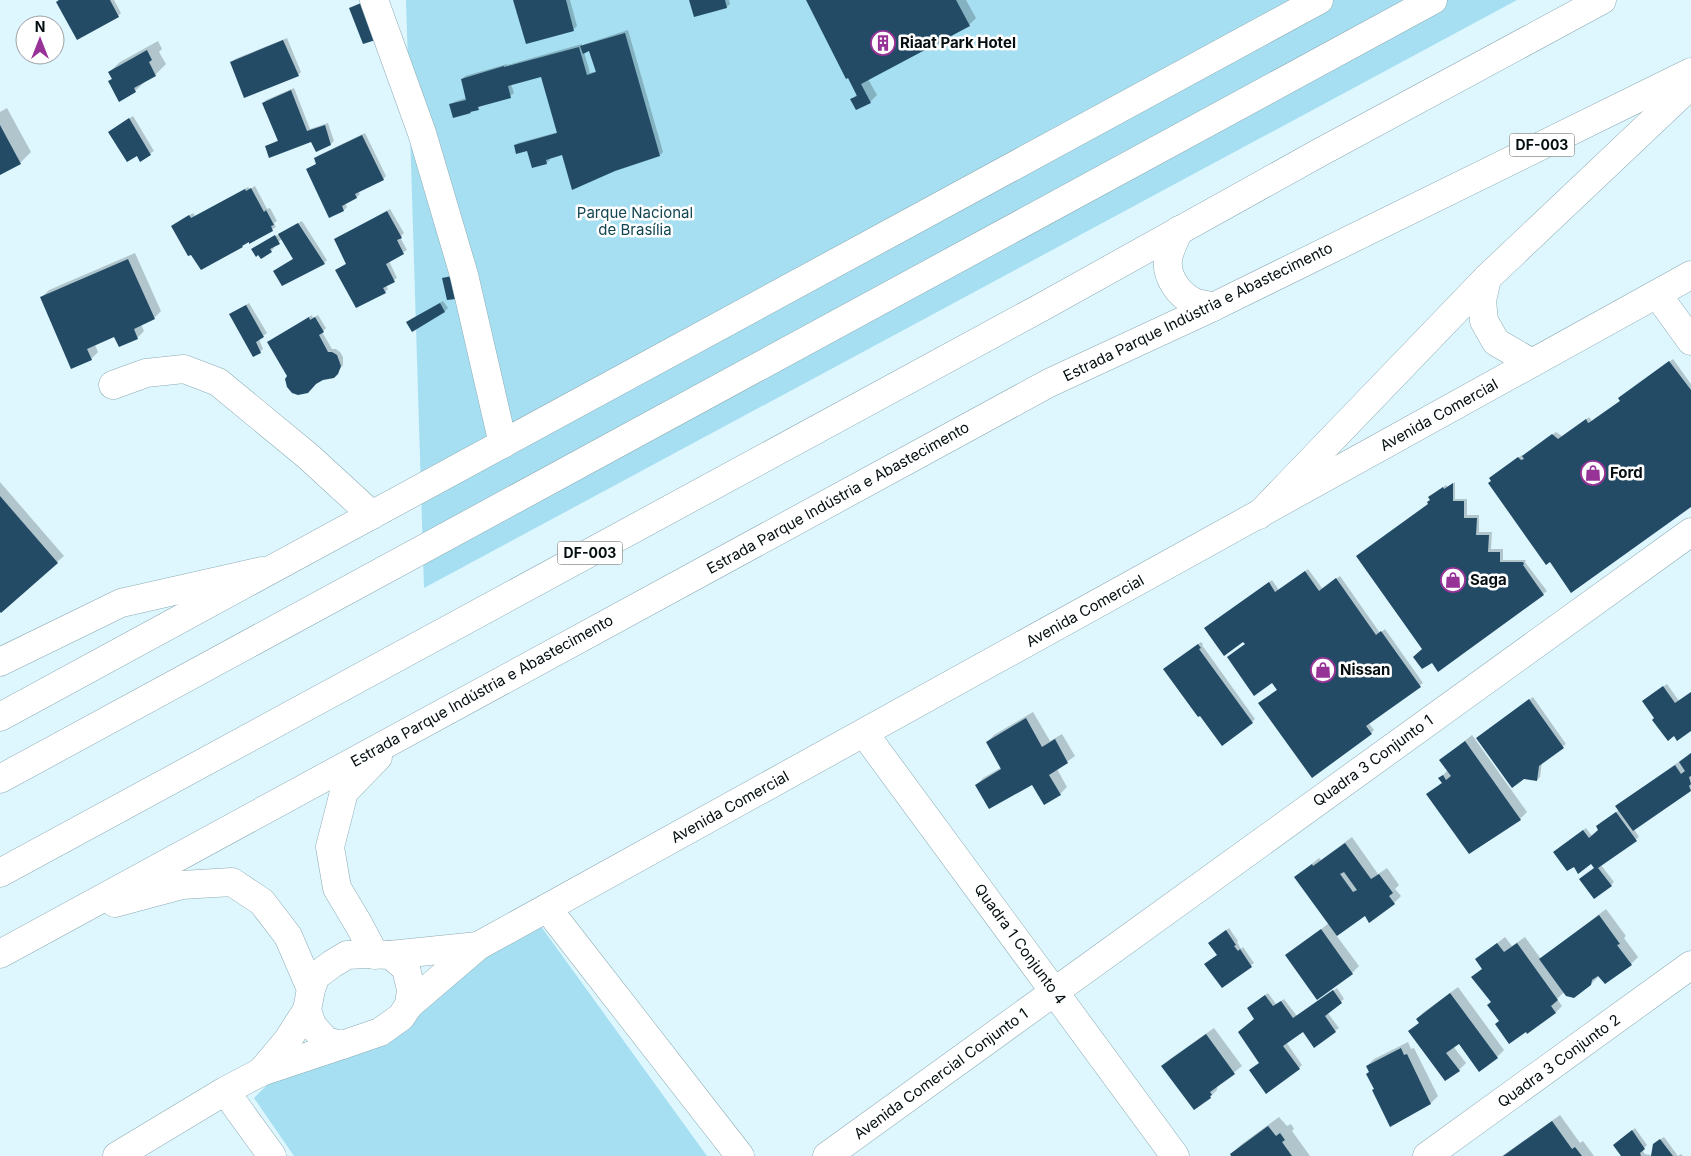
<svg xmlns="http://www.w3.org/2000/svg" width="1691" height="1156" viewBox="0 0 1691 1156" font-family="Inter,sans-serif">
<rect width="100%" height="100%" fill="#def7ff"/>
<g fill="#a6dff1">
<path d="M406,0H1517L424,588Z"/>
<path d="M540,925L707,1156H294L254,1098L273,1079L419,1008L490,954Z"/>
</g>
<g fill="#0003" fill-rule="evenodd">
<path d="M60,0H114L121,13L118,16Z"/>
<path d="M515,0H570L577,26L574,29L526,42Z"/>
<path d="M690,0H729L730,4L727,7Z"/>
<path d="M807,0H966L976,18L969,25L868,79L877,95L870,102L852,100L857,94Z"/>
<path d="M628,30L663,152L660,155L563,154L549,158L550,160L546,163L528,149L515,146L518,143L558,132L542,75L511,84L514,93L510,96L482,105L470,112L451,105L454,102L466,98L462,80L465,76L507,64V65L582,44V46L585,44ZM590,50L597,71L590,73L584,52Z"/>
<path d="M287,38L301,72L298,75L231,62L235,59Z"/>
<path d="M158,41L162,49L159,52L166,64L155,75L146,81L135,91L109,82L113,78L109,72L120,62Z"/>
<path d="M294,88L310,129L328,123L334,141L331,144L312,140L266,147L278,140L263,103L266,100Z"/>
<path d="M7,108L31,152L20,163L0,174V112Z"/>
<path d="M133,116L154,151L141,160L137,155L109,132Z"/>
<path d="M365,133L386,176L383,179L358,191L360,194L357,197L345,203L347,207L344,210L330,217L307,170L317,163L315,158L319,155Z"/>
<path d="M255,186L267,209L270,208L277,221L274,223L276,227L250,242L249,240L242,246L172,226L193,213L195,216L248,187L250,189Z"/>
<path d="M390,209L404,233L400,237L407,250L389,261L397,278L386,285L388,289L385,292L337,270L347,263L335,240Z"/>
<path d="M302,221L327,260L324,263L274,271L294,258L282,239L273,246L274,248L271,251L253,249Z"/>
<path d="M135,253L161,311L154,318L141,324L144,331L137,338L115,336L95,345L98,352L91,359L42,297L49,290Z"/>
<path d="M443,301L448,308L445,311L413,330L411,319Z"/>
<path d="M249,303L267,333L259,339L263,349L260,352L230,314Z"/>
<path d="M312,315L313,318L318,315L326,328L322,332L332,349H336L340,352L343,357V365L337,373L288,376L269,342Z"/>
<path d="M1673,359L1691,384V505L1492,481L1494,475L1522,455L1523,456L1556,432L1562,436L1589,417L1592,421L1594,419L1621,400L1623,396Z"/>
<path d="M0,482L64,556L1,611L0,610Z"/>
<path d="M1455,482V499H1467V515H1479V532H1492L1491,549H1503V560H1526L1525,562L1547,591L1438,670L1424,649L1429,504L1433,495L1446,485L1448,487Z"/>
<path d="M1308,569L1322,588L1340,576L1380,633L1385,629L1423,683L1368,722L1374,730L1371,733L1263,700L1278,689L1246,644L1244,640L1209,625L1272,580L1279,590Z"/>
<path d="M1201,642L1203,644L1202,645L1255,719L1252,722L1167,666Z"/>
<path d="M1667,684L1679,701L1691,692V729L1656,718L1647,698Z"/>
<path d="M1533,697L1566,744L1542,762L1540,777L1537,780L1481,735Z"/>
<path d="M1033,712L1050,741L1062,734L1075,756L1057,769L1067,787L1060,794L1032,783L977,785L983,778L1002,767L987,742L994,735Z"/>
<path d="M1472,735L1527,812L1520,819L1428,794L1443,782L1440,778L1448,770L1441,760Z"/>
<path d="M1691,753V790L1634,829L1639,837L1601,865L1614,882L1611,885L1592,862L1558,849L1586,828L1592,836L1600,830V823L1619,810L1620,804Z"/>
<path d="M1352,837L1378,874L1387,868L1399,885L1395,889L1401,896L1394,903L1365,914L1336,935L1359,966L1352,973L1287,956L1329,923L1296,877L1319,858L1321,860Z"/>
<path d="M1606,909L1626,936L1624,938L1638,957L1631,964L1598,973V977L1591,984L1564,992L1557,999L1562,1006L1555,1013L1500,1020L1492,1002L1473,977L1483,968L1477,959L1505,937L1512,946L1525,937L1541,959L1548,953Z"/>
<path d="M1229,928L1238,941L1237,942L1241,949L1243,947L1254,963L1222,987L1218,955L1209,943Z"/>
<path d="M1458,987L1504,1050L1497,1057L1459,1042L1453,1046L1466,1063L1459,1070L1410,1031L1420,1022L1417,1019L1424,1012Z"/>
<path d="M1337,988L1344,999L1327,1012L1339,1028L1314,1046L1303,1030L1286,1042L1302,1065L1299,1068L1261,1063L1256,1019L1248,1008L1251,1005L1268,993L1276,1004L1284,999L1297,1016Z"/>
<path d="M1214,1028L1242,1066L1217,1086V1090L1210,1097L1163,1066L1170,1059Z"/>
<path d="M1408,1042L1411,1049L1414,1048L1438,1096L1431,1103L1375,1089L1367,1066L1374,1059Z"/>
<path d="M1560,1115L1580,1143L1583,1141L1594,1156H1502Z"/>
<path d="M1279,1117L1287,1126L1291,1124L1294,1129L1292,1131L1310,1156H1233L1231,1154L1242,1144Z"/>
<path d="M1635,1128L1647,1145L1642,1150L1645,1154L1651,1155L1658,1141L1664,1137L1678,1156L1681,1154L1683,1156H1622L1614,1145Z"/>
</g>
<g fill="#234b66" fill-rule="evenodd">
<path d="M59,0H110L119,17L77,40L56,2Z"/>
<path d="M513,0H566L574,31L526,44Z"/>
<path d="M689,0H725L727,8L694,17Z"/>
<path d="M806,0H956L970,26L861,84L871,103L856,110L850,99L857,96L848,78L846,79Z"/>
<path d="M366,1L385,37L363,44L349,8Z"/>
<path d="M625,33L660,156L615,171L572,190L562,155L546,160L547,164L532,168L527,151L516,154L514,145L557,133L541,77L508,86L511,98L478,107L479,110L470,112L471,113L453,118L449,104L466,100L461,79L504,66V67L579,47L587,75L596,72L589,51L583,54L580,46Z"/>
<path d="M283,40L299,76L244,98L230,62Z"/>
<path d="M147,50L152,60L149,62L156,76L134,88L136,92L119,102L108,81L112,79L108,72Z"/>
<path d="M291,90L307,131L325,125L331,145L316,152L311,142L269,158L265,146L278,141L262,103Z"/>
<path d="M129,118L151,155L140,162L137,156L127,162L108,132Z"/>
<path d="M0,125L21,164L0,175Z"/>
<path d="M362,135L384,180L355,194L357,198L342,206L344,211L329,218L306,169L316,164L314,158Z"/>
<path d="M251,188L264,212L266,210L274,225L271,226L273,231L249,244V242L242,246L243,247L201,270L191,255L188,256L171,226L189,215L191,218L245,189L246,191Z"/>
<path d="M387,211L402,238L397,240L404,254L386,264L395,282L383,288L386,293L356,308L335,270L346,264L334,239Z"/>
<path d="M298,223L325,264L282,286L273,271L293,259L278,234Z"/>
<path d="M275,235L280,244L270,249L272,252L261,259L258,255L256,257L251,249Z"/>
<path d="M128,259L155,319L134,329L138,339L119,347L114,337L87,349L92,360L71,369L40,297Z"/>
<path d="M452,276L456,299L447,300L442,278Z"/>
<path d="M440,303L445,312L412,332L406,322Z"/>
<path d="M246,305L264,337L256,342L261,353L253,357L229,314Z"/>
<path d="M309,317L310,320L315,317L324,332L319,335L328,352H332L337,355L341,366L338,374L334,378L323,380L316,384L308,393L298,395L292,393L287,387L285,379L287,376L267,342Z"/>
<path d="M1669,361L1691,390V507L1571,593L1550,562L1546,565L1488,483L1491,481L1489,478L1518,457L1521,460L1524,459L1522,456L1552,434L1558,439L1586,419L1588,423L1590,422L1620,401L1618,398Z"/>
<path d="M1453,483V501H1464V518H1477L1476,535H1489L1488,552H1500V562H1523L1524,564L1523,565L1544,595L1438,672L1432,663L1422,669L1413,657L1422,649L1356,556L1428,504L1427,502L1430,500L1428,497L1443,487L1444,489Z"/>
<path d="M0,496L58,563L1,613L0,612Z"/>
<path d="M1305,571L1319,591L1336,578L1376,635L1381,631L1421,687L1366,726L1372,734L1312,778L1258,703L1277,690L1272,683L1254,696L1227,657L1245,644L1243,642L1224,656L1204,628L1269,582L1275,592Z"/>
<path d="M1198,644L1201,648L1199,649L1253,723L1222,746L1200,716L1198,717L1163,669Z"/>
<path d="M1663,686L1675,703L1691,692V731L1677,741L1674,736L1668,741L1652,720L1654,718L1642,701Z"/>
<path d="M1529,699L1564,748L1539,766L1537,781L1524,779L1512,788L1476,738Z"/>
<path d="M1026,718L1042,747L1055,739L1068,763L1049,775L1061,795L1044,805L1032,785L989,809L975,785L1001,769L986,742Z"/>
<path d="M1465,741L1521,820L1469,854L1426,794L1442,783L1438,778L1443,775L1446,780L1451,776L1439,760Z"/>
<path d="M1691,753V776L1689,777L1691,784L1689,786L1691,791L1633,831L1615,806L1675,765L1681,774L1685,771L1679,762Z"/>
<path d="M1616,812L1637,841L1598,868L1612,886L1594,899L1579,879L1594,868L1591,864L1578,874L1574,867L1567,871L1553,852L1583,830L1589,838L1598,830L1596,826Z"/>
<path d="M1345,843L1371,879L1379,874L1393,893L1389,896L1395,904L1369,923L1365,916L1337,936L1294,877L1312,864L1313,866ZM1344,872L1357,890L1353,892L1340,874Z"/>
<path d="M1599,915L1620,944L1617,945L1632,965L1605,984L1598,976L1592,980L1591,985L1574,998L1566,996L1539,959Z"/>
<path d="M1321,929L1353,974L1317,1000L1285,955Z"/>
<path d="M1226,930L1236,945L1234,946L1238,951L1240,949L1252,967L1222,988L1204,964L1217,955L1208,943Z"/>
<path d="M1497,943L1504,952L1517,943L1558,1000L1551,1006L1556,1013L1527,1034L1526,1032L1509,1044L1495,1024L1499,1021L1487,1005L1491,1002L1471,977L1482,969L1475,959Z"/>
<path d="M1333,990L1342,1003L1325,1016L1336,1032L1314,1048L1303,1032L1283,1046L1300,1069L1266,1094L1249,1070L1259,1063L1238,1032L1254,1019L1247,1008L1265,995L1273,1006L1281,1001L1293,1018Z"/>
<path d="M1450,993L1498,1058L1479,1072L1459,1044L1446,1053L1460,1071L1445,1081L1408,1031L1419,1023L1416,1019Z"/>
<path d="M1206,1034L1235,1074L1210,1092L1212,1095L1210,1096L1211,1098L1194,1110L1161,1066Z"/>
<path d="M1401,1048L1404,1055L1407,1054L1431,1104L1390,1127L1372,1090L1374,1089L1366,1074L1369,1072L1366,1066Z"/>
<path d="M1552,1121L1572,1149L1575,1147L1582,1156H1503Z"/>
<path d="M1268,1126L1276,1136L1280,1133L1285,1140L1282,1142L1292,1156H1231L1230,1154Z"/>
<path d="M1632,1130L1645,1149L1640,1153L1641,1156H1621L1613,1145Z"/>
<path d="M1660,1139L1673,1156H1651L1653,1144Z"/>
</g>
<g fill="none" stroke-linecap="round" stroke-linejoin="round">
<defs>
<g id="minor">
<path d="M374,0L422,133L464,275L503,444"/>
<path d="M1657,294L1691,341"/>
<path d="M113,385L146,373L184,369L218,382L309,457L372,515"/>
<path d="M0,662L121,603L262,571"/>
<path d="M864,733L1175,1156"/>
<path d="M547,908L740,1156"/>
<path d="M225,1091L272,1156"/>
<path d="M827,1156L1691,532"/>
<path d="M1427,1156L1691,965"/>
</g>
<g id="tertiary">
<path d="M365,954L390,955L406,968L411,990L409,1005L401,1017L380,1032L342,1045L326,1041L312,1025L307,1010L311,989L316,976L332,964L347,955Z"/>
<path d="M390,955L478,946"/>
<path d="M409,1005L478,946L1691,275"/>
<path d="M261,1072L287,1041L307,1010"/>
<path d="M117,1156L225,1091L261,1072L342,1045"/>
</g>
<g id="primary">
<path d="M0,717L1319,0"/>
<path d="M0,779L1433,0"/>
</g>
<g id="trunk">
<path d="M1179,230C1175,240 1169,250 1168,260C1166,277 1179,295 1194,302C1200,304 1207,305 1213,307"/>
<path d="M1487,278L1482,301L1484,321L1496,342L1532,363"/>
<path d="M1259,515L1487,278L1691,85"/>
<path d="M0,873L1042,307L1317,154L1602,0"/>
<path d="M115,903L182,885L232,882L262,902L288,936L311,989"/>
<path d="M0,954L1049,383L1213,307L1691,72"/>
<path d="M375,955L359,925L337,888L330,847L344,792L378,757"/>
</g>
</defs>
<use href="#minor" stroke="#8caab3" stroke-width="29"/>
<use href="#tertiary" stroke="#8caab3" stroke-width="29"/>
<use href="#primary" stroke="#8caab3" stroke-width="29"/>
<use href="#trunk" stroke="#8caab3" stroke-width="29"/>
<use href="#minor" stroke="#fff" stroke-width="28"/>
<use href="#tertiary" stroke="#fff" stroke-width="28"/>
<use href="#primary" stroke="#fff" stroke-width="28"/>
<use href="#trunk" stroke="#fff" stroke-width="28"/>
</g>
<defs>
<symbol id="building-ring" viewBox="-11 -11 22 22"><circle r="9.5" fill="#fff" stroke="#973297" stroke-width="1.5"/><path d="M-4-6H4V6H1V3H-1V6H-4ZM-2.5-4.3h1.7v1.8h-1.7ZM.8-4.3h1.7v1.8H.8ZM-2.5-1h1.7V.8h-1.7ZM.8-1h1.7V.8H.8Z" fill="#973297"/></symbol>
<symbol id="shop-ring" viewBox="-11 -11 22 22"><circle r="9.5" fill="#fff" stroke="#973297" stroke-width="1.5"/><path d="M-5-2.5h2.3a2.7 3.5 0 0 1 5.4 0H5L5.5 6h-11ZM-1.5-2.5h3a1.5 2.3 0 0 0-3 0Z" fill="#973297"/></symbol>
</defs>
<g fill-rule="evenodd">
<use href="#building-ring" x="869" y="29" width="28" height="28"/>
<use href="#shop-ring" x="1579" y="459" width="28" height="28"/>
<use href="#shop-ring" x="1439" y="566" width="28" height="28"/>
<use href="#shop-ring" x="1309" y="656" width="28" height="28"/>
</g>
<g text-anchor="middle" stroke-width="5" stroke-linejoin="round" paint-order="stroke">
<g fill="#fff" stroke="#4f5658" stroke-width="1">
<rect x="1509.5" y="133.5" width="65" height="23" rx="4"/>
<rect x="557.5" y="541.5" width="65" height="23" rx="4"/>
</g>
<g font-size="14" font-weight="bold" fill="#040e11">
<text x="1542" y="150">DF-003</text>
<text x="590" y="558">DF-003</text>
</g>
<g font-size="15" font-weight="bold" fill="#040e11" stroke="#fff" text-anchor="start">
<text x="900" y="48">Riaat Park Hotel</text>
<text x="1610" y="478">Ford</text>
<text x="1470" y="585">Saga</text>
<text x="1340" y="675">Nissan</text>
</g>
<g font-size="15" fill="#124552" stroke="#fff">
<text x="635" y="218">Parque Nacional<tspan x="635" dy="17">de Brasília</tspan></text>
</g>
<g font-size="15" fill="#040e11" stroke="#fff">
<text transform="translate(1198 312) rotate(-26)" y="5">Estrada Parque Indústria e Abastecimento</text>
<text transform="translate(1439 415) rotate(-29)" y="5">Avenida Comercial</text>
<text transform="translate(838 498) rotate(-29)" y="5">Estrada Parque Indústria e Abastecimento</text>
<text transform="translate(1085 611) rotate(-29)" y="5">Avenida Comercial</text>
<text transform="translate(482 691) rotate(-29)" y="5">Estrada Parque Indústria e Abastecimento</text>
<text transform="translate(1373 761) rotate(-36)" y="5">Quadra 3 Conjunto 1</text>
<text transform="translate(730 807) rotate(-29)" y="5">Avenida Comercial</text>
<text transform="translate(1020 944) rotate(54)" y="5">Quadra 1 Conjunto 4</text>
<text transform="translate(1559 1061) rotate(-36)" y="5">Quadra 3 Conjunto 2</text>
<text transform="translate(941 1074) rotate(-36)" y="5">Avenida Comercial Conjunto 1</text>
</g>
</g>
<g transform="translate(40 40)"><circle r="24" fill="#ffffff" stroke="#9b9fa0"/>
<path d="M0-4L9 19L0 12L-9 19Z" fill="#973297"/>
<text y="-8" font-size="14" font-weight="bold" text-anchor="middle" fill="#040e11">N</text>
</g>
</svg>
